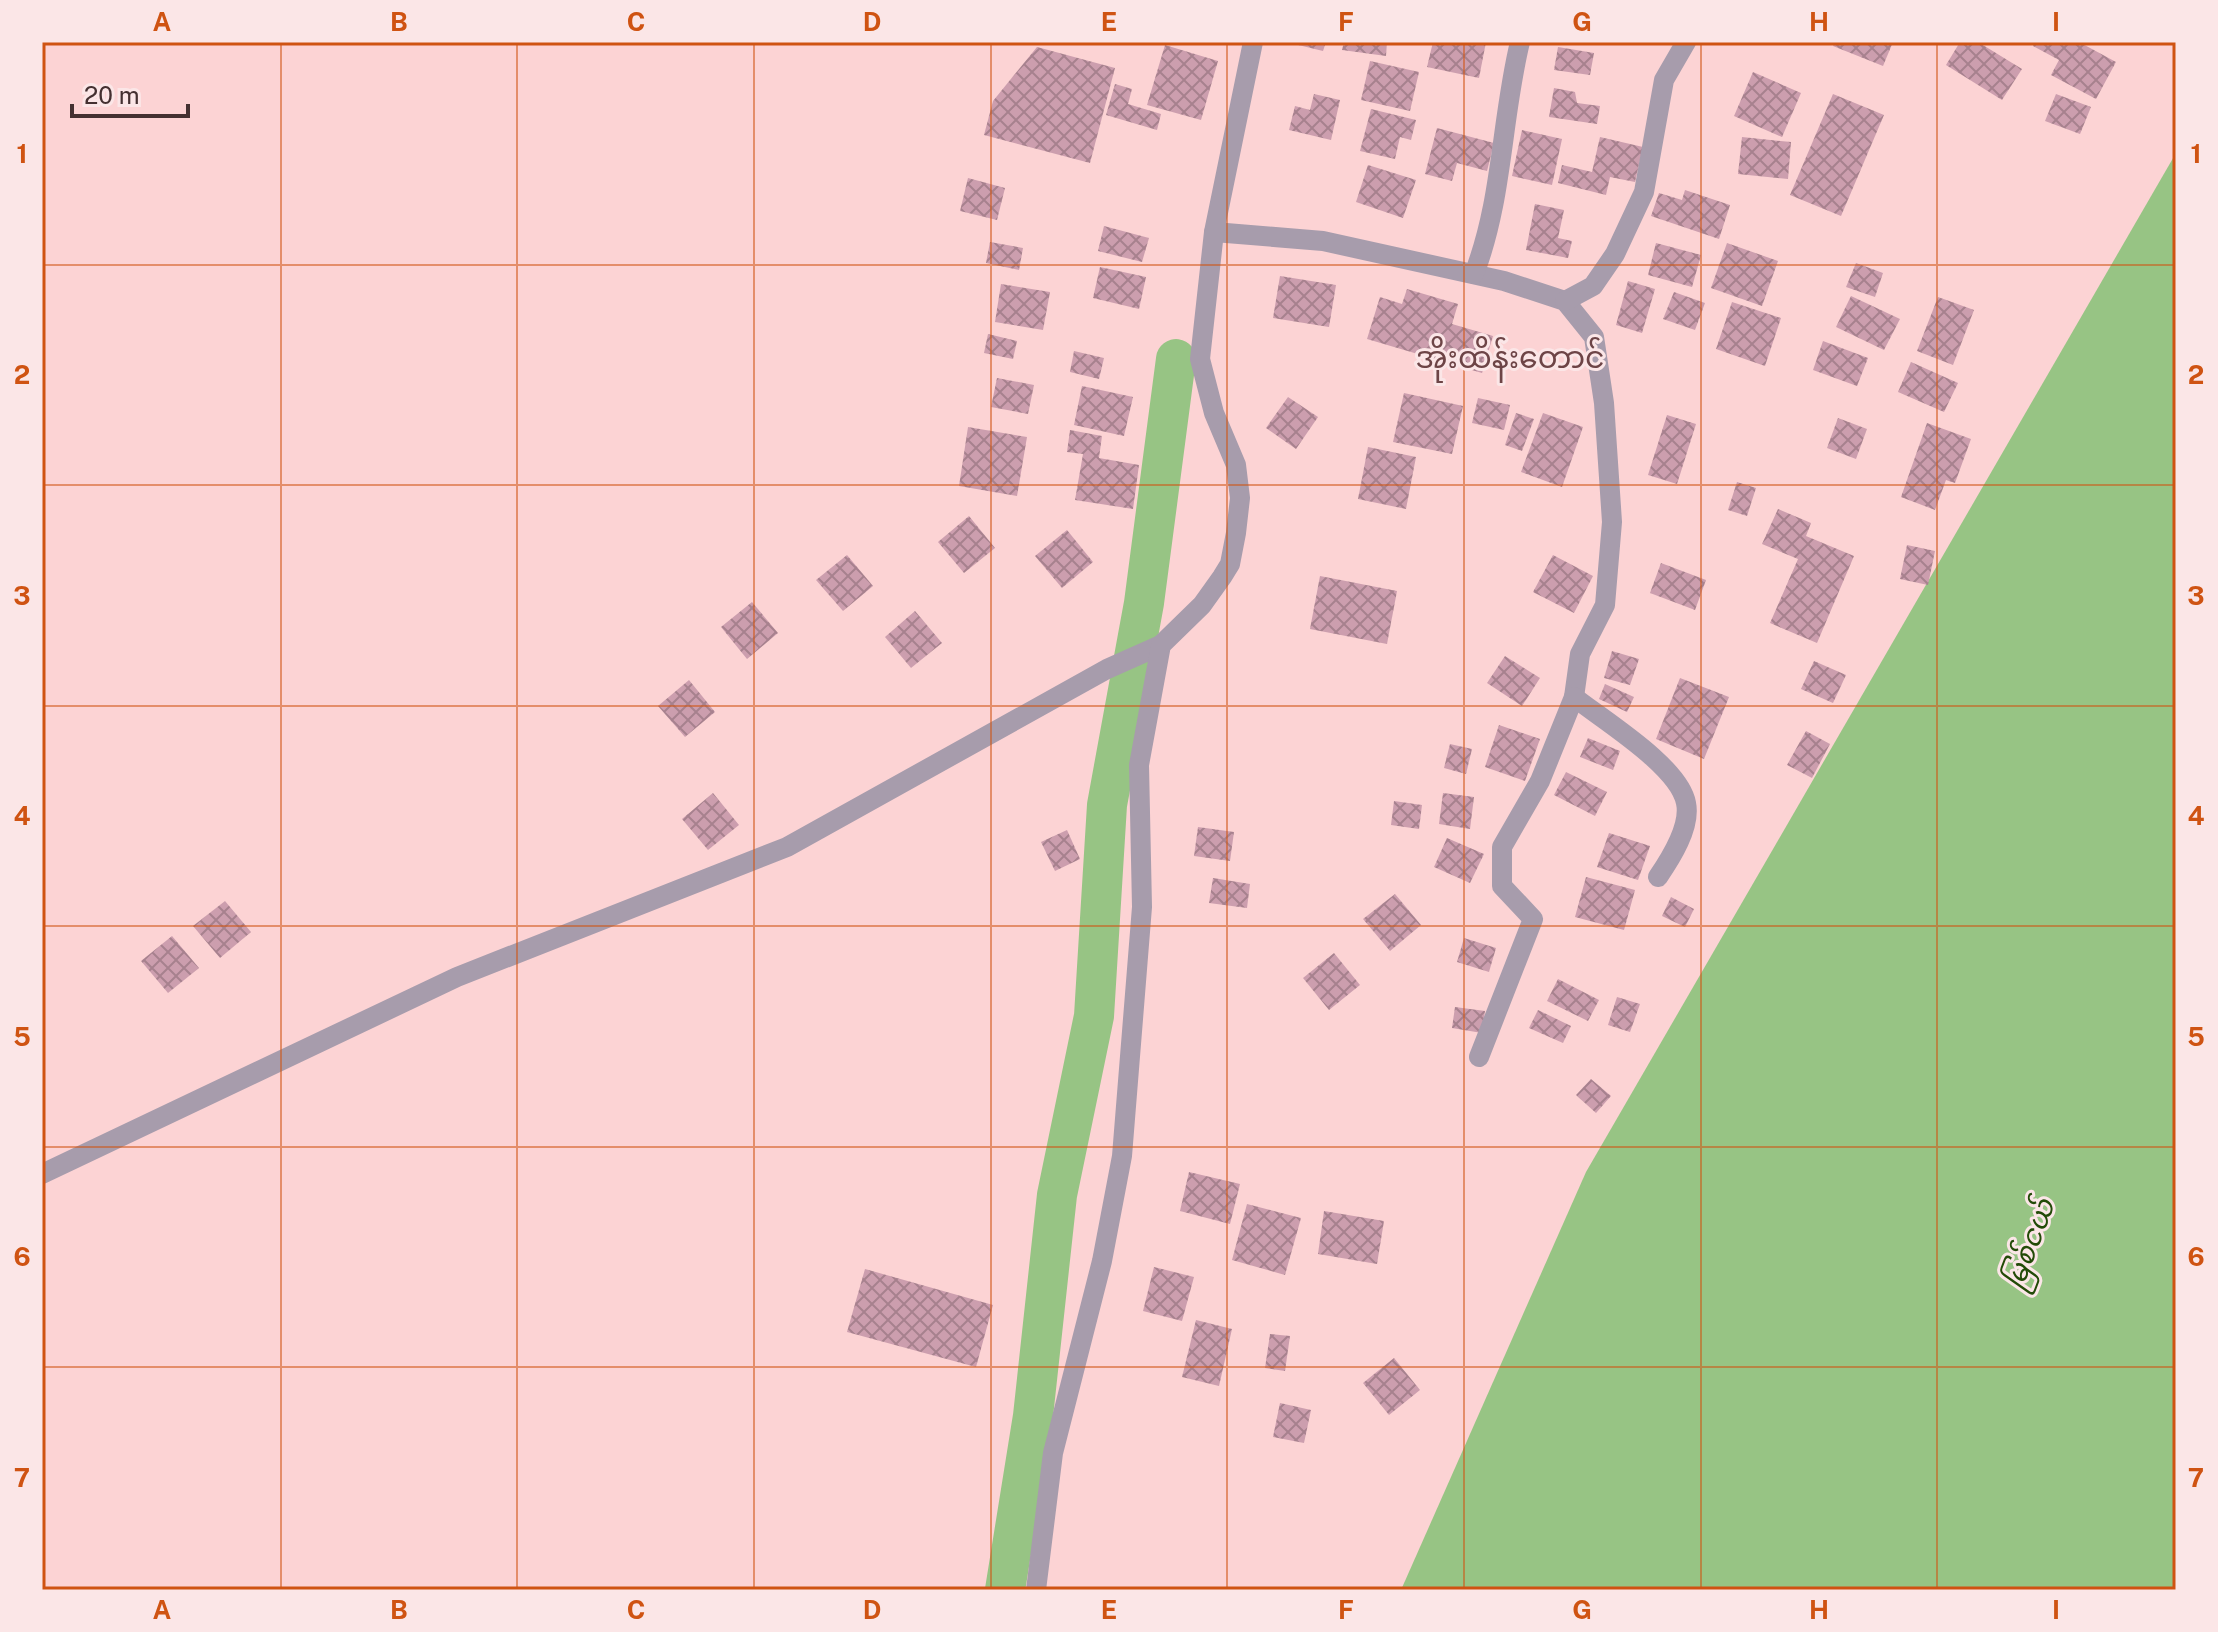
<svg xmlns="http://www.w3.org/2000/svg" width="2218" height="1632" viewBox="0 0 2218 1632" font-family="'Public Sans','Noto Sans Myanmar',sans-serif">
<defs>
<pattern id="building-cross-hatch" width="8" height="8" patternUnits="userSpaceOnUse" patternTransform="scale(2)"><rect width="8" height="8" fill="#cc9eae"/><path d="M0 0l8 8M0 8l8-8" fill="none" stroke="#a7818e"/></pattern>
</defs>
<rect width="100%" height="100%" fill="#fcd3d4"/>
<path fill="#97c484" d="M2176,153V1590H1401L1586,1172Z"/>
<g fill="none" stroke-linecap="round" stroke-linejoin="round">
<path stroke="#97c484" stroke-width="40" d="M1005,1590L1033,1416L1057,1195L1094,1016L1107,805L1144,603L1176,359"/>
</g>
<g fill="url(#building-cross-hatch)">
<path d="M1286,42H1326L1323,51Z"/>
<path d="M1344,42H1387L1386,56L1342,50Z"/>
<path d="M1433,42H1486L1479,78L1427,67Z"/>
<path d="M1835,42H1893L1883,66L1833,46Z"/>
<path d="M1960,42H1978L2022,69L2002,100L1946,65Z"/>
<path d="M2035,42H2079L2116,62L2096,99L2051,75L2059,60L2033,46Z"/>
<path d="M1165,45L1218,61L1201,120L1147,105Z"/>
<path d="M1037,47L1115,68L1090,163L984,135L993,101Z"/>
<path d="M1558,47L1594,53L1590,75L1554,70Z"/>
<path d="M1370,61L1419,72L1410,111L1361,100Z"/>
<path d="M1753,72L1801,93L1782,137L1734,116Z"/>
<path d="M1115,84L1132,89L1128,104L1161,114L1157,130L1106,115Z"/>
<path d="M1554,88L1575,92L1577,103L1600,106L1597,124L1549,117Z"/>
<path d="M1314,94L1340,100L1331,140L1289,130L1295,106L1310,110Z"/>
<path d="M1833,94L1884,115L1841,216L1790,195Z"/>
<path d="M2056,94L2091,107L2080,134L2045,121Z"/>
<path d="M1371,109L1416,120L1411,140L1400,137L1395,159L1360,151Z"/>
<path d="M1437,128L1494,143L1487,171L1457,163L1452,181L1425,174Z"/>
<path d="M1522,130L1562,139L1552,185L1512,176Z"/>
<path d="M1600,137L1643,147L1635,182L1610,177L1606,195L1558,183L1562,165L1592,172Z"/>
<path d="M1742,137L1791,142L1788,179L1738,174Z"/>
<path d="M1368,165L1416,180L1403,218L1356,202Z"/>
<path d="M968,178L1005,188L997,220L960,211Z"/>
<path d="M1685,190L1730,205L1719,239L1651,216L1659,193L1682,200Z"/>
<path d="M1535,204L1564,210L1558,238L1572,241L1568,258L1526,250Z"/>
<path d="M1104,226L1149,238L1142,262L1098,251Z"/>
<path d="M990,242L1023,248L1019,270L986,263Z"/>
<path d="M1656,243L1701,255L1692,287L1648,275Z"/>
<path d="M1727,243L1778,261L1762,306L1711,288Z"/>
<path d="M1856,263L1883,273L1875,297L1846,287Z"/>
<path d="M1100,267L1146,277L1139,309L1093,298Z"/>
<path d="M1280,276L1336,285L1329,327L1273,318Z"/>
<path d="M1628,281L1655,289L1642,333L1616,325Z"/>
<path d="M1001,284L1050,292L1043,330L995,322Z"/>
<path d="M1407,289L1458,304L1452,324L1493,336L1482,373L1367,339L1380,297L1402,304Z"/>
<path d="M1674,292L1705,303L1695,330L1663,319Z"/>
<path d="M1851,296L1900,319L1884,350L1836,327Z"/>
<path d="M1938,297L1974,310L1953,365L1917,351Z"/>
<path d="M1732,302L1781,318L1765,366L1716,349Z"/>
<path d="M988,334L1017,341L1013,359L984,353Z"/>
<path d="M1823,341L1868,358L1857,386L1813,370Z"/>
<path d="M1074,351L1104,358L1099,379L1070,372Z"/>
<path d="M1911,362L1958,383L1944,412L1898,392Z"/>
<path d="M997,378L1034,385L1028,414L991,407Z"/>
<path d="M1082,386L1133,397L1124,436L1074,425Z"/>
<path d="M1404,393L1463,406L1452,454L1393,442Z"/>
<path d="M1288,397L1318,417L1296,449L1266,428Z"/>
<path d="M1478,398L1510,405L1504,430L1472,423Z"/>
<path d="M1516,413L1534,419L1522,451L1505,445Z"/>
<path d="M1543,413L1583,427L1562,487L1521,472Z"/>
<path d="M1667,415L1696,424L1677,484L1648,475Z"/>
<path d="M1838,418L1867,429L1856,459L1827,448Z"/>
<path d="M1927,423L1971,439L1955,483L1946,480L1935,510L1901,497Z"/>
<path d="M968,427L1027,437L1017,496L959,486Z"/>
<path d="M1070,430L1102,436L1099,458L1139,465L1133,509L1075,500L1083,454L1067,452Z"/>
<path d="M1368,447L1416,457L1406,509L1358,499Z"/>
<path d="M1737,482L1756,488L1747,516L1728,510Z"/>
<path d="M1778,509L1811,523L1806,536L1854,556L1817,643L1770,623L1798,559L1762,544Z"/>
<path d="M969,516L995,548L964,573L938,542Z"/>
<path d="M1067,530L1093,562L1062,588L1035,556Z"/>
<path d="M1907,545L1935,551L1928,585L1900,579Z"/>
<path d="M847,555L873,586L843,611L816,580Z"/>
<path d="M1553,555L1593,576L1574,613L1533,592Z"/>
<path d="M1661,563L1706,580L1695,610L1650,593Z"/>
<path d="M1320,576L1397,591L1387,644L1310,629Z"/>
<path d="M752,602L778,633L747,659L721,627Z"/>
<path d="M915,611L942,643L911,668L885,637Z"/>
<path d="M1612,651L1639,659L1630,685L1604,678Z"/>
<path d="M1505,656L1540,678L1522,706L1487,683Z"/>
<path d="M1814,661L1846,675L1833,703L1801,689Z"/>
<path d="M1680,678L1729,697L1704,759L1656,739Z"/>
<path d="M689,680L715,712L685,737L658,706Z"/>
<path d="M1605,684L1634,697L1627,712L1599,699Z"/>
<path d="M1499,725L1540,739L1525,781L1485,767Z"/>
<path d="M1806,731L1830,744L1812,778L1787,765Z"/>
<path d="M1588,738L1620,751L1613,770L1580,757Z"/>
<path d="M1450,744L1472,749L1466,774L1444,768Z"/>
<path d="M1566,772L1607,792L1595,816L1554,795Z"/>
<path d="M713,793L739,825L708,850L682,819Z"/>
<path d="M1443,793L1474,797L1470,829L1439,824Z"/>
<path d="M1394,801L1422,805L1419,829L1391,825Z"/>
<path d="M1198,827L1234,832L1230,861L1194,856Z"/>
<path d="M1067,830L1080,859L1055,871L1041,842Z"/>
<path d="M1609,833L1650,846L1638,880L1597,867Z"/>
<path d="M1447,838L1484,854L1470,883L1434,867Z"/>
<path d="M1586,877L1635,890L1624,930L1575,917Z"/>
<path d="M1213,878L1250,884L1247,908L1209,903Z"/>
<path d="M1395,894L1421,925L1390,951L1363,919Z"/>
<path d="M1671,897L1694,909L1685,927L1662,916Z"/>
<path d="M225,901L251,932L220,958L193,926Z"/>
<path d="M172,936L199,968L168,993L141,961Z"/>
<path d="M1464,938L1496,948L1489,972L1457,962Z"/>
<path d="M1334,953L1360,985L1329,1010L1303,978Z"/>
<path d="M1558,979L1599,1000L1588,1021L1547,1001Z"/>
<path d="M1617,997L1640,1004L1630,1032L1608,1025Z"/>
<path d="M1455,1007L1485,1011L1482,1033L1452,1028Z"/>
<path d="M1538,1010L1571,1026L1563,1043L1529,1028Z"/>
<path d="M1591,1079L1611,1096L1596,1113L1576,1095Z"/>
<path d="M1189,1172L1240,1184L1230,1224L1180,1211Z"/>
<path d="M1247,1204L1301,1218L1285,1275L1232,1260Z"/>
<path d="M1324,1211L1384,1221L1377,1264L1318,1254Z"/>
<path d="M1154,1267L1194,1277L1182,1321L1143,1311Z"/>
<path d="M865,1269L993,1305L976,1367L847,1332Z"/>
<path d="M1196,1320L1232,1329L1219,1386L1182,1377Z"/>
<path d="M1270,1334L1290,1336L1285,1371L1265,1368Z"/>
<path d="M1394,1358L1420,1390L1389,1415L1363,1383Z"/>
<path d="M1280,1403L1311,1410L1304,1443L1273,1437Z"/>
</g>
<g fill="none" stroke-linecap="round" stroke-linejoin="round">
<g stroke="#a79cac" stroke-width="20">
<path d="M1214,232L1323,241L1504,281L1565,301L1594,337L1604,403L1612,522L1605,605L1580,654L1574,697L1540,781L1502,847V886L1533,919L1479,1057"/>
<path d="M1474,274C1503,199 1501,120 1520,42"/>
<path d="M1565,301L1593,286L1615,254L1644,192L1664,80L1686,42"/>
<path d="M1574,697C1603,720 1679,766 1686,803C1691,827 1671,858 1658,877"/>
<path d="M42,1174L457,977L787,847L1107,669L1161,645"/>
<path d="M1036,1590L1053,1453L1102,1261L1122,1156L1142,907L1139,765L1161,645L1202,605L1222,577L1230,564L1236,533L1240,498L1236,465L1214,413L1200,359L1214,232L1253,42"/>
</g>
</g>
<path fill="none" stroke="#cf5312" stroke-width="2" stroke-opacity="0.55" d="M281,42V1590M517,42V1590M754,42V1590M991,42V1590M1227,42V1590M1464,42V1590M1701,42V1590M1937,42V1590M42,265H2176M42,485H2176M42,706H2176M42,926H2176M42,1147H2176M42,1367H2176"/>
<g text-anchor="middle" stroke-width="6" stroke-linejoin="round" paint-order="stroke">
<g font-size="28" font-style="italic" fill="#224b07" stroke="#fbe6e7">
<text transform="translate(2029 1244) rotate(-69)" y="10">မြစ်ငယ်</text>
</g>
<g font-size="30" fill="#6d4446" stroke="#fbe6e7">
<text x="1510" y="368">အိုးထိန်းတောင်</text>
</g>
</g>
<rect width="2218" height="1632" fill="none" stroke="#fbe6e7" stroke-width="88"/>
<path d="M72 104v12h116v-12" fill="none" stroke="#443031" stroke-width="4"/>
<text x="84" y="104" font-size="24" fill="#443031" stroke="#fbe6e7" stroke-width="6" paint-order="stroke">20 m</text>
<rect x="44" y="44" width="2130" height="1544" fill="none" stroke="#cf5312" stroke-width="3"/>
<g font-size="26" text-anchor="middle" font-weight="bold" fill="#cf5312">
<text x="162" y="31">A</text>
<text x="399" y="31">B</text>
<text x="636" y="31">C</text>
<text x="872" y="31">D</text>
<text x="1109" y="31">E</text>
<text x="1346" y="31">F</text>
<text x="1582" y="31">G</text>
<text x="1819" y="31">H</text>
<text x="2056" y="31">I</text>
<text x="22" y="163">1</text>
<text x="2196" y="163">1</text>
<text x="22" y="384">2</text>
<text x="2196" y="384">2</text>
<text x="22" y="605">3</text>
<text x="2196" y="605">3</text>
<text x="22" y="825">4</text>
<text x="2196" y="825">4</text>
<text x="22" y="1046">5</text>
<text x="2196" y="1046">5</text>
<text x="22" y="1266">6</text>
<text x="2196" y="1266">6</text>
<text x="22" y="1487">7</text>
<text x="2196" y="1487">7</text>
<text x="162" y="1619">A</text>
<text x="399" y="1619">B</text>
<text x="636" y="1619">C</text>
<text x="872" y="1619">D</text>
<text x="1109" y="1619">E</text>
<text x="1346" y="1619">F</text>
<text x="1582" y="1619">G</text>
<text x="1819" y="1619">H</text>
<text x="2056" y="1619">I</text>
</g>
</svg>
